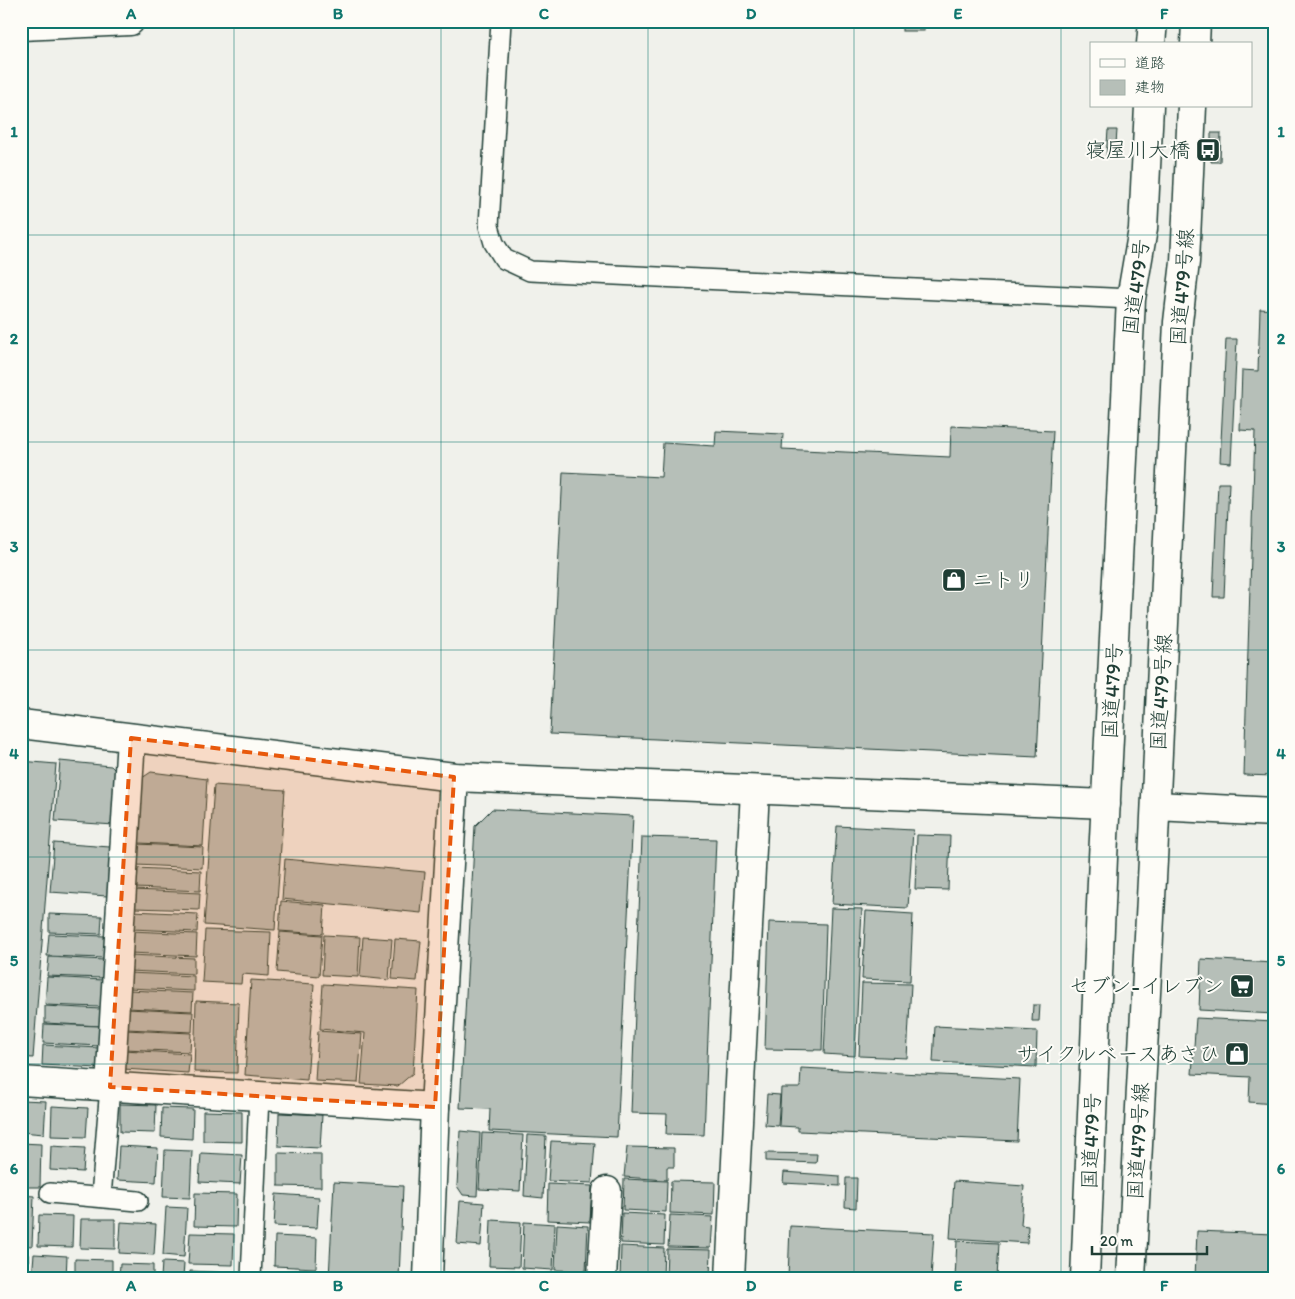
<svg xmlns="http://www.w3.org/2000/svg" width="1295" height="1299" viewBox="0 0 1295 1299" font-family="Itim,'Klee One',sans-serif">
<rect width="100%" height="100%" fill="#f0f1eb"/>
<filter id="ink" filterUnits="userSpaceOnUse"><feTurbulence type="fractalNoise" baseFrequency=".02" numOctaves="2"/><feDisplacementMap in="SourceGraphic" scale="10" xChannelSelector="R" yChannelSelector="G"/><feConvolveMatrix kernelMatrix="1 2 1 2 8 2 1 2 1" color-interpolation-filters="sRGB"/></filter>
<g filter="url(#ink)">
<g fill="#b6bfb8" stroke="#1f3d34">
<rect x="902" y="21" width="22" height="10"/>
<path d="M1108,130H1117L1115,158H1106Z"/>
<path d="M1211,133H1221L1220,162H1211Z"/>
<path d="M1260,309L1274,310V776L1244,775L1255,431L1240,430L1242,370L1258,371Z"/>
<path d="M1226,339H1237L1231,463L1220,462Z"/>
<path d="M951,426L1053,431L1037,757L550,734L563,472L661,477L663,443L715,446L716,431L783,434L782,449L950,457Z"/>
<path d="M1218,483H1229L1224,597H1213Z"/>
<path d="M21,761L56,764L33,1058L21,1057Z"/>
<path d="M60,761L111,766L118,773L114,825L55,821Z"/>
<path d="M151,772L207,779L203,846L139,843L142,778Z"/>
<path d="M214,785L285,790L275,930L204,925Z"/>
<path d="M492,809L633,816L617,1137L489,1131L490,1109L460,1108L475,826Z"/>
<path d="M837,826L913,830L908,908L832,904Z"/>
<path d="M917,835L950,836L948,890L915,889Z"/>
<path d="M642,837L716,839L704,1135L666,1134L667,1114L631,1113Z"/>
<path d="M54,843L110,847L107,896L50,892Z"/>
<path d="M137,844L203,847L202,868L136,865Z"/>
<path d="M285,859L425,872L421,913L282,899Z"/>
<path d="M136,868L201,871L200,891L136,888Z"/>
<path d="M135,890L200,893L199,910L134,908Z"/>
<path d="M281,901L325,905L323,934L279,931Z"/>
<path d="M831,908L862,909L855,1056L824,1054Z"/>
<path d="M133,911L198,914L197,932L132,929Z"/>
<path d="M866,911L913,914L910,981L862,979Z"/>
<path d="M49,914L102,916L101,934L49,932Z"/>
<path d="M769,922L826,924L822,1050L765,1049Z"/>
<path d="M205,930L271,932L269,976L242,974L241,984L202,982Z"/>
<path d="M131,931L197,934L196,956L130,953Z"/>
<path d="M280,932L322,935L319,976L277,972Z"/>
<path d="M49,934L105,936L104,958L47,956Z"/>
<path d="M324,935L360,937L358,977L322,975Z"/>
<path d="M363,937L392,939L389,980L360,977Z"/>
<path d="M395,939L421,941L417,981L392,979Z"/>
<path d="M130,955L194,958V974L129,971Z"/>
<path d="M49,957L104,960L103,978L47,976Z"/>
<path d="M1201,959L1274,963V1014L1199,1010Z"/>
<path d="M129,973L194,976V991L128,988Z"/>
<path d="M47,977L103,980L101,1007L45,1005Z"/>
<path d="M251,980L314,984L307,1080L245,1075Z"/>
<path d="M862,983L911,984L907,1058L859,1056Z"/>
<path d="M323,984L418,990L413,1073L398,1086L361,1084L365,1033L320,1029Z"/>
<path d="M128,990L193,993L192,1011L127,1008Z"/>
<path d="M196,1001L239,1003L237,1073L194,1072Z"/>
<path d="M1033,1005H1040L1039,1021H1032Z"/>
<path d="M45,1006L101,1009L100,1026L45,1023Z"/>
<path d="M126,1009L193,1012L192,1032L126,1029Z"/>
<path d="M1196,1018L1274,1022V1104L1249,1102L1250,1077L1192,1074Z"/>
<path d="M44,1024L100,1026L99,1046L43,1043Z"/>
<path d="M935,1026L1037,1031L1036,1067L933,1062Z"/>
<path d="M125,1030L191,1033L190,1052L125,1049Z"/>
<path d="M318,1031L362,1034L358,1083L315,1081Z"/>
<path d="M43,1045L99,1048L98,1068L42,1065Z"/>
<path d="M124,1050L190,1054L188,1073L123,1069Z"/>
<path d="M801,1068L1020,1079L1017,1141L798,1131V1127L779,1126L781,1088H800Z"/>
<path d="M767,1094L780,1095L778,1126L765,1125Z"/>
<path d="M21,1100L46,1101L44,1134L21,1132Z"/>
<path d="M120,1104L156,1105L155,1133L120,1132Z"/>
<path d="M52,1106L88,1108L86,1137L51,1136Z"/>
<path d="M162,1108L193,1109L192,1139L161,1137Z"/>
<path d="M203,1111L242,1112V1142L203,1141Z"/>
<path d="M279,1113L322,1115L320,1148L278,1146Z"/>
<path d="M460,1131L480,1133L477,1196L463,1195L457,1186Z"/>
<path d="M482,1133L523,1135L520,1191L479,1189Z"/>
<path d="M527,1135L546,1136L543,1198L524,1196Z"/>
<path d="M551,1141L595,1143L592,1183L548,1181Z"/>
<path d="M21,1143L41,1144L40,1187H21Z"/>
<path d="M51,1146L85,1148L83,1172L50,1170Z"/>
<path d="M119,1146L158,1148L156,1182L117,1180Z"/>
<path d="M627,1147L674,1148V1167H667V1180L624,1177Z"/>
<path d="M165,1150L192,1151L190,1198L163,1197Z"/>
<path d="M201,1153L242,1155L240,1184L199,1182Z"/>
<path d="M278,1153L321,1154V1187L278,1186Z"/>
<path d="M766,1153L817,1154L816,1163L766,1161Z"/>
<path d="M784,1172L840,1176V1186L783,1183Z"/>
<path d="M846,1178H857L856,1208L845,1207Z"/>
<path d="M624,1179L667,1181L666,1212L623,1210Z"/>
<path d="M671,1181L715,1182L714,1215L670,1213Z"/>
<path d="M954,1181L1024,1186L1021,1225L1028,1226L1027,1243L950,1238Z"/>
<path d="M334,1182L403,1186L399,1278H329Z"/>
<path d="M548,1184L592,1186L590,1222L547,1220Z"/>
<path d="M195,1193L237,1194L236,1227L194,1226Z"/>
<path d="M276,1194L319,1197L317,1228L274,1226Z"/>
<path d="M21,1195L34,1196L32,1246L21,1245Z"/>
<path d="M460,1201L484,1203L481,1246L457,1244Z"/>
<path d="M166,1207L187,1208L184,1257L163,1255Z"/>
<path d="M622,1213L665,1215L664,1245L621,1243Z"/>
<path d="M39,1215L73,1216L72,1247L38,1246Z"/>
<path d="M670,1215L713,1217L711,1248L668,1247Z"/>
<path d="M81,1219H115V1249L80,1248Z"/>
<path d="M491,1220L521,1222L519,1267L489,1266Z"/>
<path d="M121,1222L156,1224L154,1255L119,1253Z"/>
<path d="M524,1222L555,1224L553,1270L522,1268Z"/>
<path d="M557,1224L588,1226L586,1271L555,1270Z"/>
<path d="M790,1226L934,1233L931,1278H788Z"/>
<path d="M1197,1231L1274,1234V1278H1195Z"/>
<path d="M190,1233L234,1234L233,1265L188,1264Z"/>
<path d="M275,1236L317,1238L316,1268L274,1266Z"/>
<path d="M957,1241L999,1243L997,1278H955Z"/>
<path d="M621,1246L664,1248L663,1278H620Z"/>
<path d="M667,1249L711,1250L710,1278H666Z"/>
<path d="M34,1254L67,1256L66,1278H32Z"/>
<path d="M21,1255H29L27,1278H21Z"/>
<path d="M75,1259L112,1260V1278H75Z"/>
<path d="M162,1262L184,1263L183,1278H161Z"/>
<path d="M120,1264L153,1265V1278H119Z"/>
<path d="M190,1271L231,1273V1278H190Z"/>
<path d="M273,1274L317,1276V1278H273Z"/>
</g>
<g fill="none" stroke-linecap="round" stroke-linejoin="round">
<defs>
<g id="lane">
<path d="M501,21L489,226L494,243L504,259L530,271L1131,299"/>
<path d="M50,1193L138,1201"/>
<path d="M101,1197L110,1087"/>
<path d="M251,1278L259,1096"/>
</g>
<g id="street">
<path d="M21,724L454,777L1106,804"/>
<path d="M1156,806L1274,812"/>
<path d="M21,1081L435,1107"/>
<path d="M110,1087L131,738"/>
<path d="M428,1278L435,1107L454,777"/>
<path d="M602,1278L607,1191"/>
<path d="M730,1278L755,790"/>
</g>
<path id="secondary" d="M21,26L130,21"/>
<g id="highway">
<path d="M1151,44L1153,21"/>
<path d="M1195,44L1196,21"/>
<path d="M1085,1278L1103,858L1131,299L1143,229L1149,106"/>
<path d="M1131,1278L1153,860L1178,322L1185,262L1192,106"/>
</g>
</defs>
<use href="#lane" stroke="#1f3d34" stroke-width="22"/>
<use href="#street" stroke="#1f3d34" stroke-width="31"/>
<use href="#secondary" stroke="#1f3d34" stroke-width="31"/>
<use href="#highway" stroke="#1f3d34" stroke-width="31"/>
<use href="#lane" stroke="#fdfcf7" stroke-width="19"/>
<use href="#street" stroke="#fdfcf7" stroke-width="28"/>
<use href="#secondary" stroke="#fdfcf7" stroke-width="28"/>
<use href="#highway" stroke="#fdfcf7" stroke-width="28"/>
</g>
</g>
<path fill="#e8590c" fill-opacity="0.2" stroke="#e8590c" stroke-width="4" stroke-dasharray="10 6" stroke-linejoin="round" d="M131,738L454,777L435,1107L110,1087Z"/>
<path fill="none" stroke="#0f766e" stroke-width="1" stroke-opacity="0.55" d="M234,21V1278M441,21V1278M648,21V1278M854,21V1278M1061,21V1278M21,235H1274M21,442H1274M21,650H1274M21,857H1274M21,1064H1274"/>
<defs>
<symbol id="bus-square" viewBox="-11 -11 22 22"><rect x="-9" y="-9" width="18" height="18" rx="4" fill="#1f3d34" stroke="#fdfcf7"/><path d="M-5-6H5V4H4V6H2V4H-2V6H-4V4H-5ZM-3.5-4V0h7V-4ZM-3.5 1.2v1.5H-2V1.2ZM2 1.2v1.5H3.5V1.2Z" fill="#fff"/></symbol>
<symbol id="shop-square" viewBox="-11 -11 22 22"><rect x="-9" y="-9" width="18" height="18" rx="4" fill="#1f3d34" stroke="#fdfcf7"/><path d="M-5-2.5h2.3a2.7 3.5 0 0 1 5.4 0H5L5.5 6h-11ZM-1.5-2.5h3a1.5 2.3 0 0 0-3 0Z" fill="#fff"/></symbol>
<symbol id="supermarket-square" viewBox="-11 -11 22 22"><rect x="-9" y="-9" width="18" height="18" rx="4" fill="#1f3d34" stroke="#fdfcf7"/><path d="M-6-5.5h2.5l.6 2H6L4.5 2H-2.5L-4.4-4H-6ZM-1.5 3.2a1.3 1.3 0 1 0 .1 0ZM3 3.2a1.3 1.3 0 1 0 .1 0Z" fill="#fff"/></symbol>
</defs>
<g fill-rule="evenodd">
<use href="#bus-square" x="1194" y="136" width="28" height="28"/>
<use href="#shop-square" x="940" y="566" width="28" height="28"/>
<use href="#supermarket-square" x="1228" y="972" width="28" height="28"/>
<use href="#shop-square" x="1223" y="1040" width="28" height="28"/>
</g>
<g text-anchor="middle" stroke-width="4" stroke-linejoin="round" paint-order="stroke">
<g font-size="21" fill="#1f3d34" stroke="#fdfcf7" text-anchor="end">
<text x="1190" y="157">寝屋川大橋</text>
<text x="972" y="587" text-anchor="start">ニトリ</text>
<text x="1224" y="993">セブン-イレブン</text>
<text x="1220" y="1061">サイクルベースあさひ</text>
</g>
<g font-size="21" fill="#1f3d34" stroke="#fdfcf7">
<text transform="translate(1136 287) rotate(-83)" y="7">国道479号</text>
<text transform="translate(1182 287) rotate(-86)" y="7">国道479号線</text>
<text transform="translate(1112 691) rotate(-87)" y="7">国道479号</text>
<text transform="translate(1161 692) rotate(-87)" y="7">国道479号線</text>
<text transform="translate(1091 1141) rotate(-88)" y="7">国道479号</text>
<text transform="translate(1138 1141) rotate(-87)" y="7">国道479号線</text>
</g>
</g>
<rect width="1295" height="1299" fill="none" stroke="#fdfcf7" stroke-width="55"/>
<rect x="1090" y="42" width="162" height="65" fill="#fdfcf7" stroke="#a4b0a9"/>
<rect x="1100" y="59" width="25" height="8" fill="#fdfcf7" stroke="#a4b0a9"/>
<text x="1135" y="68" font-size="15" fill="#1f3d34">道路</text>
<rect x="1100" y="80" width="25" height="15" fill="#b6bfb8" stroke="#a4b0a9"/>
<text x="1135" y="92" font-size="15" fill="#1f3d34">建物</text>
<path d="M1092 1246v8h115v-8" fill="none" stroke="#1f3d34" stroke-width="2.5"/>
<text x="1100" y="1246" font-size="15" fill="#1f3d34" stroke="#fdfcf7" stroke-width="4" paint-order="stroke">20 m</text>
<rect x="28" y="28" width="1240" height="1244" fill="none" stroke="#0f766e" stroke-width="2"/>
<g font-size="16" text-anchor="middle" font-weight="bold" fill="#0f766e">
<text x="131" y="19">A</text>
<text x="338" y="19">B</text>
<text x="544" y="19">C</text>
<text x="751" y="19">D</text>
<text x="958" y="19">E</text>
<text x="1164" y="19">F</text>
<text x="14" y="137">1</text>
<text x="1281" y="137">1</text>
<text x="14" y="344">2</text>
<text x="1281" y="344">2</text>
<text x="14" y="552">3</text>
<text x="1281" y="552">3</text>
<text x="14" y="759">4</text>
<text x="1281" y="759">4</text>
<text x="14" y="966">5</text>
<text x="1281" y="966">5</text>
<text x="14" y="1174">6</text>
<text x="1281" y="1174">6</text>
<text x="131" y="1291">A</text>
<text x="338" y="1291">B</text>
<text x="544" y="1291">C</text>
<text x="751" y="1291">D</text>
<text x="958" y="1291">E</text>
<text x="1164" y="1291">F</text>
</g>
</svg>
